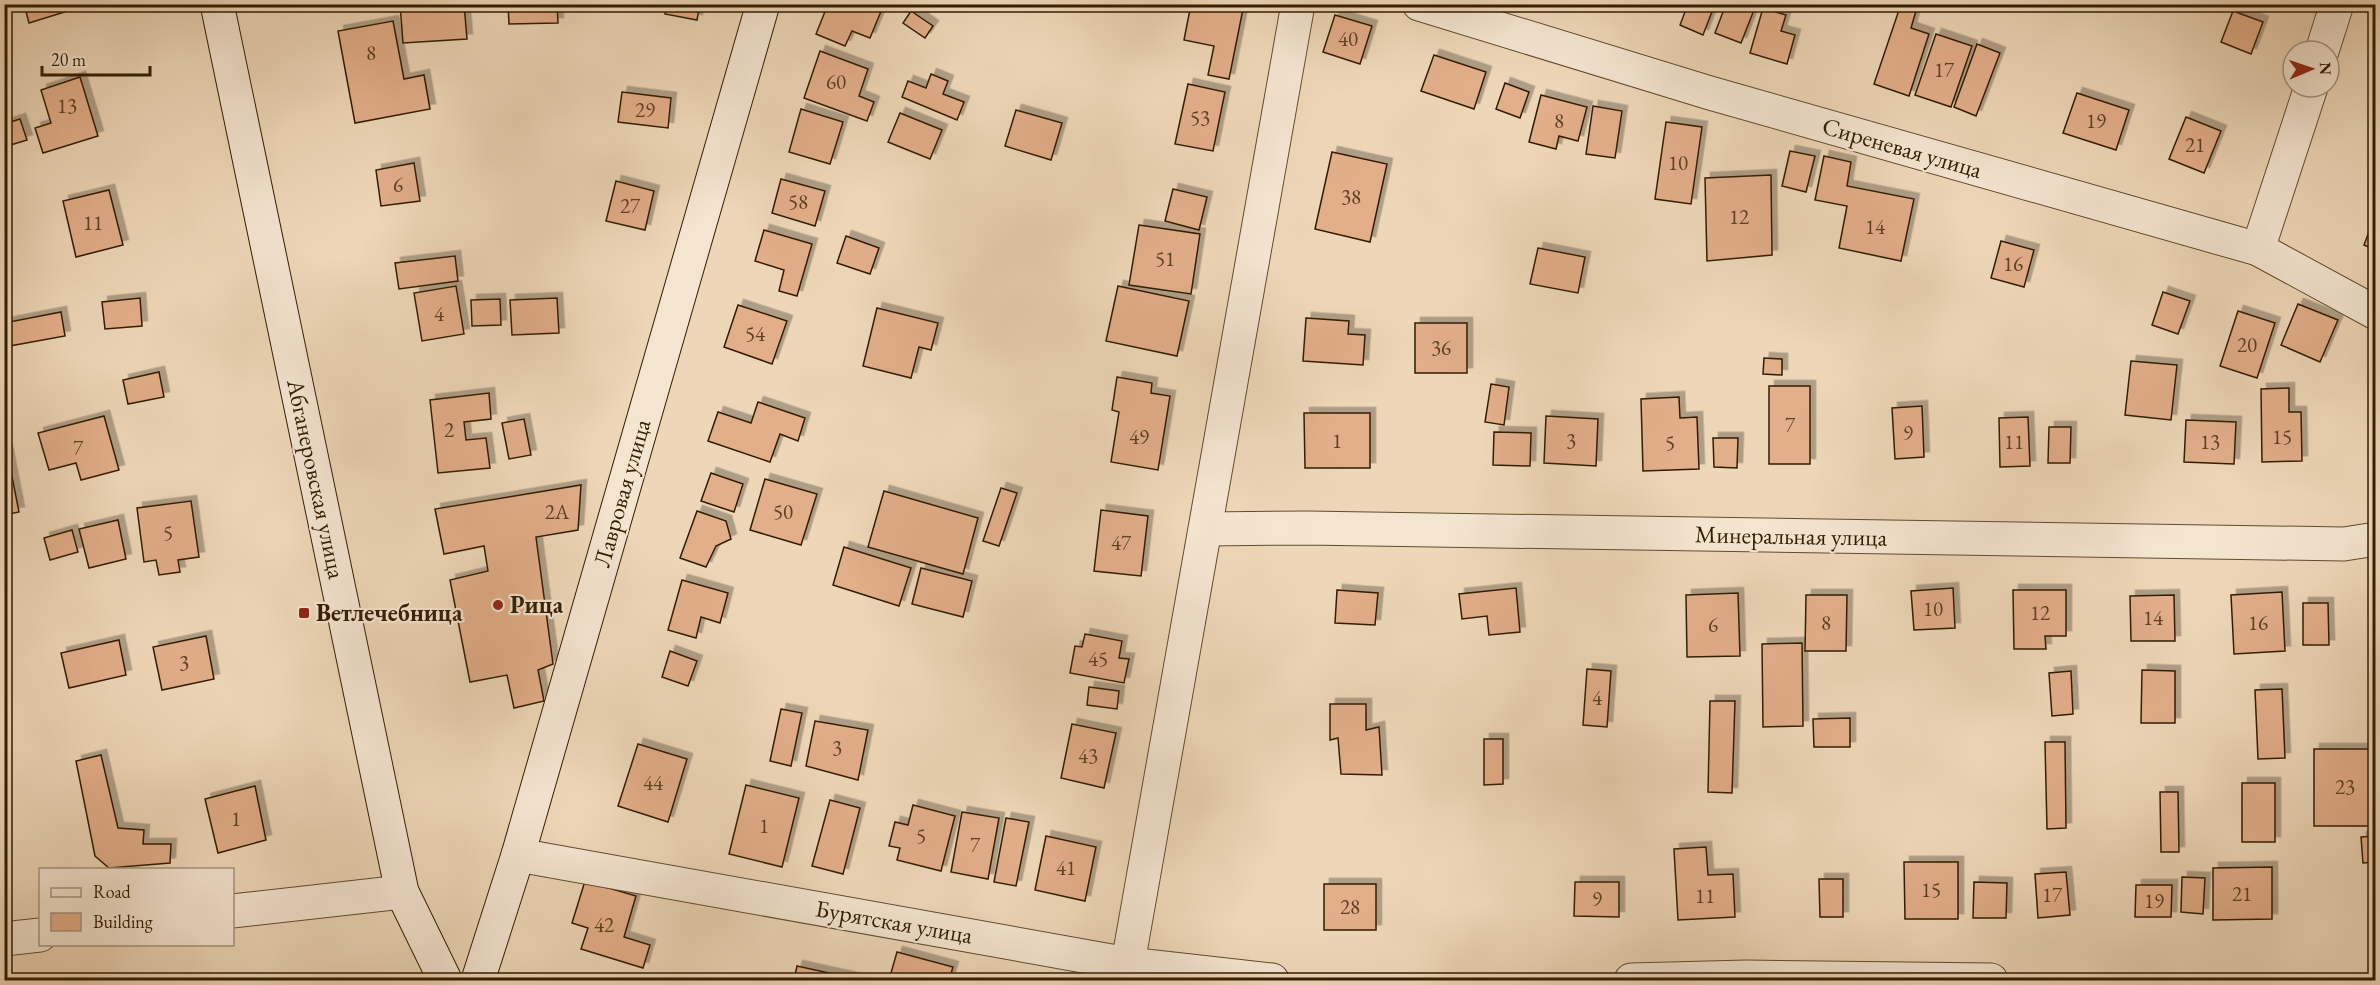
<svg xmlns="http://www.w3.org/2000/svg" width="2380" height="985" viewBox="0 0 2380 985" font-family="'EB Garamond',serif">
<defs>
<filter id="shadow"><feDropShadow dx="5.5" dy="-5.5" stdDeviation="0" flood-color="#0004"/></filter>
</defs>
<rect width="100%" height="100%" fill="#eed7b8"/>
<filter id="stains"><feTurbulence type="fractalNoise" baseFrequency=".00333" numOctaves="4"/><feColorMatrix values="0 0 0 0 .2 0 0 0 0 .09 0 0 0 0 .02 0 0 0 .5 -.17"/></filter>
<radialGradient id="worn" r=".72"><stop offset=".6" stop-color="#630" stop-opacity="0"/><stop offset="1" stop-color="#630" stop-opacity=".3"/></radialGradient>
<g fill="#e3ae8a" stroke="#321d00" stroke-width="1.5" filter="url(#shadow)">
<path d="M24,4H69L71,10L29,23Z"/>
<path d="M400,4H464L467,39L403,43Z"/>
<path d="M508,4H557L558,23L509,24Z"/>
<path d="M667,4H700L697,20L665,14Z"/>
<path d="M828,4H884L870,38L852,31L845,46L816,34Z"/>
<path d="M1191,4H1244L1229,79L1208,75L1214,46L1184,40Z"/>
<path d="M1688,4H1715L1703,35L1680,25Z"/>
<path d="M1726,4H1740L1754,10L1741,43L1715,33Z"/>
<path d="M1901,4H1918L1911,28L1929,34L1909,96L1874,84Z"/>
<path d="M1763,8L1786,15L1781,31L1795,35L1787,64L1750,53Z"/>
<path d="M911,11L933,26L925,38L903,23Z"/>
<path d="M2233,11L2263,22L2251,54L2221,42Z"/>
<path d="M1335,15L1372,26L1360,64L1323,52Z"/>
<path d="M393,21L404,79L424,75L430,109L355,123L338,31Z"/>
<path d="M1936,34L1972,46L1951,107L1915,95Z"/>
<path d="M1977,44L2000,53L1976,116L1954,107Z"/>
<path d="M820,51L868,69L859,96L874,102L867,121L804,98Z"/>
<path d="M1434,55L1486,72L1474,109L1421,91Z"/>
<path d="M931,74L948,81L943,94L964,102L957,120L902,97L908,81L926,88Z"/>
<path d="M80,77L98,136L43,153L35,128L51,123L41,90Z"/>
<path d="M1505,83L1529,92L1520,118L1496,109Z"/>
<path d="M1188,84L1225,92L1213,151L1175,144Z"/>
<path d="M622,92L671,98L668,128L618,122Z"/>
<path d="M2077,93L2129,110L2116,150L2063,133Z"/>
<path d="M1541,95L1587,107L1578,141L1559,136L1556,149L1529,142Z"/>
<path d="M1593,106L1622,111L1615,158L1586,154Z"/>
<path d="M801,109L843,122L830,164L789,152Z"/>
<path d="M1016,110L1062,123L1051,160L1005,146Z"/>
<path d="M900,113L942,130L930,159L888,142Z"/>
<path d="M2186,117L2221,131L2204,173L2169,159Z"/>
<path d="M20,119L27,140L4,147V124Z"/>
<path d="M1666,122L1702,127L1691,204L1655,199Z"/>
<path d="M1790,151L1815,156L1806,192L1782,186Z"/>
<path d="M1332,152L1387,164L1370,242L1315,229Z"/>
<path d="M1824,156L1851,162L1847,186L1914,199L1901,261L1839,248L1847,206L1815,200Z"/>
<path d="M414,163L420,201L381,206L376,170Z"/>
<path d="M1771,175L1772,255L1707,261L1705,178Z"/>
<path d="M781,179L825,191L815,226L772,213Z"/>
<path d="M616,181L654,191L645,230L606,221Z"/>
<path d="M1173,189L1207,197L1199,230L1165,221Z"/>
<path d="M109,190L123,245L76,257L63,201Z"/>
<path d="M2376,213V250L2364,245Z"/>
<path d="M1139,225L1200,234L1191,294L1129,285Z"/>
<path d="M764,230L812,244L797,296L779,291L784,270L755,261Z"/>
<path d="M846,236L879,248L870,274L837,263Z"/>
<path d="M2001,241L2034,250L2024,287L1991,278Z"/>
<path d="M1538,248L1585,257L1578,293L1530,284Z"/>
<path d="M455,256L458,281L399,289L395,263Z"/>
<path d="M456,286L464,334L422,341L414,293Z"/>
<path d="M1118,286L1189,301L1177,356L1106,341Z"/>
<path d="M2163,292L2190,301L2178,334L2152,325Z"/>
<path d="M140,298L142,326L105,329L102,302Z"/>
<path d="M557,298L559,333L512,335L510,300Z"/>
<path d="M500,299L501,325L472,326L471,300Z"/>
<path d="M2298,304L2338,320L2320,362L2281,345Z"/>
<path d="M738,305L787,321L772,364L724,347Z"/>
<path d="M877,308L938,323L931,350L919,347L911,378L863,366Z"/>
<path d="M2238,311L2275,323L2257,378L2220,366Z"/>
<path d="M61,312L65,336L4,347V323Z"/>
<path d="M1306,318L1349,321L1348,334L1365,335L1363,365L1303,361Z"/>
<rect x="1415" y="323" width="52" height="50"/>
<path d="M1764,358L1782,359V375L1763,374Z"/>
<path d="M2131,361L2177,365L2171,420L2125,415Z"/>
<path d="M159,372L164,397L128,404L123,380Z"/>
<path d="M1117,377L1152,383L1151,393L1170,396L1158,470L1111,462L1119,412L1112,410Z"/>
<path d="M1491,384L1509,387L1504,425L1485,422Z"/>
<rect x="1769" y="386" width="41" height="78"/>
<path d="M2289,388V412H2301L2302,461L2262,462L2261,389Z"/>
<path d="M489,393L491,419L464,422L466,440L486,438L490,468L438,473L430,400Z"/>
<path d="M1679,397L1680,418L1697,417L1699,469L1643,471L1641,399Z"/>
<path d="M758,402L805,418L798,441L780,434L770,462L708,441L718,412L751,423Z"/>
<path d="M1922,406L1924,457L1895,459L1892,408Z"/>
<path d="M1304,413H1370V468H1305Z"/>
<path d="M104,416L119,470L81,480L76,463L49,470L38,433Z"/>
<path d="M1546,416L1598,419L1596,466L1544,463Z"/>
<path d="M2028,417L2030,466L2000,467L1999,418Z"/>
<path d="M524,419L531,455L509,459L502,423Z"/>
<path d="M2186,420L2236,422L2234,464L2184,462Z"/>
<path d="M2049,427H2071L2070,463H2048Z"/>
<path d="M1494,432L1531,433L1530,466L1493,465Z"/>
<path d="M1713,438H1738L1737,468L1714,467Z"/>
<path d="M7,451L19,512L4,515V452Z"/>
<path d="M711,473L743,484L734,512L701,501Z"/>
<path d="M765,479L817,494L801,545L750,530Z"/>
<path d="M581,485L578,530L536,537L553,664L538,670L544,701L514,708L507,675L470,682L450,580L488,571L484,546L444,554L435,509Z"/>
<path d="M1001,488L1017,493L999,546L983,541Z"/>
<path d="M884,491L978,518L963,574L868,547Z"/>
<path d="M191,501L199,557L178,560L180,572L159,575L156,560L144,562L137,508Z"/>
<path d="M1101,510L1148,516L1141,576L1094,571Z"/>
<path d="M697,511L726,521L731,539L716,546L706,567L680,558Z"/>
<path d="M118,520L126,559L89,568L79,529Z"/>
<path d="M72,530L78,552L50,560L44,538Z"/>
<path d="M844,547L911,568L899,606L833,585Z"/>
<path d="M921,568L972,581L963,617L912,604Z"/>
<path d="M682,580L728,593L720,623L701,617L696,638L668,630Z"/>
<path d="M1516,588L1520,632L1489,635L1487,616L1462,619L1459,594Z"/>
<path d="M1953,588L1955,628L1914,630L1911,591Z"/>
<path d="M1337,590L1378,593L1375,625L1335,623Z"/>
<path d="M2013,590H2066V636H2045L2046,649H2014Z"/>
<path d="M2282,592L2285,651L2234,654L2231,595Z"/>
<path d="M1738,593L1740,656L1687,657L1686,595Z"/>
<path d="M1806,595H1847L1846,651H1805Z"/>
<path d="M2174,595L2175,641H2131L2130,596Z"/>
<path d="M2303,603H2328L2329,645H2303Z"/>
<path d="M1085,634L1122,641L1119,658L1129,659L1124,683L1070,673L1075,646L1082,647Z"/>
<path d="M206,636L214,679L162,690L153,647Z"/>
<path d="M119,640L126,675L69,688L61,653Z"/>
<path d="M1802,643L1803,726L1763,727L1762,644Z"/>
<path d="M670,651L697,661L688,686L662,677Z"/>
<path d="M1587,669L1611,671L1607,727L1583,725Z"/>
<path d="M2142,670L2175,671V723H2141Z"/>
<path d="M2071,671L2073,714L2052,716L2049,673Z"/>
<path d="M1089,687L1119,691L1117,709L1087,705Z"/>
<path d="M2282,689L2285,758L2258,759L2255,690Z"/>
<path d="M1710,701H1735L1732,793L1708,792Z"/>
<path d="M1330,704H1366V730L1379,727L1382,775L1341,774L1338,738L1330,740Z"/>
<path d="M781,709L802,713L791,766L770,761Z"/>
<path d="M1850,718V747H1814L1813,719Z"/>
<path d="M815,721L868,730L858,780L806,766Z"/>
<path d="M1072,724L1116,733L1104,788L1061,778Z"/>
<path d="M1484,739H1503V784L1484,785Z"/>
<path d="M2045,742H2065L2066,828L2047,829Z"/>
<path d="M638,744L687,759L668,822L618,806Z"/>
<rect x="2314" y="749" width="62" height="77"/>
<path d="M101,755L118,828L144,830L143,844H171L170,863L109,868L95,856L76,761Z"/>
<rect x="2242" y="783" width="33" height="59"/>
<path d="M746,785L799,798L782,867L729,854Z"/>
<path d="M255,786L266,840L218,853L205,799Z"/>
<path d="M2160,792H2178L2179,852H2161Z"/>
<path d="M830,800L860,808L843,874L812,866Z"/>
<path d="M913,805L955,816L941,871L897,860L900,848L889,846L895,822L908,825Z"/>
<path d="M962,812L999,818L988,879L951,872Z"/>
<path d="M1006,818L1029,822L1016,886L994,882Z"/>
<path d="M1046,836L1096,847L1085,901L1035,890Z"/>
<path d="M2376,836V862L2363,863L2361,837Z"/>
<path d="M1706,847L1708,875L1733,874L1735,917L1678,920L1674,849Z"/>
<path d="M1904,862H1958V919H1905Z"/>
<path d="M2272,867V919L2213,920V868Z"/>
<path d="M2066,872L2070,915L2038,918L2035,874Z"/>
<path d="M2182,877L2205,878L2203,914L2181,912Z"/>
<path d="M1819,879H1843V917H1820Z"/>
<path d="M585,881L636,896L624,937L650,945L643,968L581,949L588,928L572,923Z"/>
<path d="M1575,882H1619V917L1574,916Z"/>
<path d="M1974,882L2007,883L2006,918H1973Z"/>
<rect x="1324" y="884" width="52" height="46"/>
<path d="M2136,885H2172L2171,917H2135Z"/>
<path d="M897,952L953,967L949,980H889Z"/>
<path d="M797,966L861,980H794Z"/>
</g>
<g fill="none" stroke-linecap="round" stroke-linejoin="round">
<defs>
<g id="street">
<path d="M1419,4L1710,93L2258,249L2376,313"/>
<path d="M2322,51L2337,4"/>
<path d="M2258,249L2311,87"/>
<path d="M1206,529L1307,528L2344,544L2376,539"/>
<path d="M518,855L1128,964L1272,980"/>
<path d="M232,911L402,892"/>
<path d="M4,939L40,935"/>
<path d="M1125,980L1298,4"/>
<path d="M1631,980L1746,977L1991,980"/>
</g>
<g id="secondary">
<path d="M217,4L402,892L445,980"/>
<path d="M478,980L518,855L763,4"/>
</g>
</defs>
<use href="#street" stroke="#614c2e" stroke-width="35"/>
<use href="#secondary" stroke="#321d00" stroke-width="35"/>
<use href="#street" stroke="#f4e5d1" stroke-width="33"/>
<use href="#secondary" stroke="#f4e5d1" stroke-width="33"/>
</g>
<g fill="#8f2418" stroke="#f4e5d1" stroke-width="2">
<circle cx="498" cy="605" r="6"/>
<rect x="298" y="607" width="12" height="12" rx="3"/>
</g>
<g text-anchor="middle" stroke-width="4.5" stroke-linejoin="round" paint-order="stroke">
<g font-size="21" fill="#5e4122">
<text x="1348" y="46">40</text>
<text x="371" y="60">8</text>
<text x="1944" y="77">17</text>
<text x="836" y="89">60</text>
<text x="67" y="113">13</text>
<text x="645" y="117">29</text>
<text x="1200" y="125">53</text>
<text x="1559" y="128">8</text>
<text x="2096" y="128">19</text>
<text x="2195" y="152">21</text>
<text x="1678" y="170">10</text>
<text x="398" y="192">6</text>
<text x="1351" y="204">38</text>
<text x="798" y="209">58</text>
<text x="630" y="213">27</text>
<text x="1739" y="224">12</text>
<text x="93" y="230">11</text>
<text x="1875" y="234">14</text>
<text x="1165" y="266">51</text>
<text x="2013" y="271">16</text>
<text x="439" y="321">4</text>
<text x="755" y="341">54</text>
<text x="2247" y="352">20</text>
<text x="1441" y="355">36</text>
<text x="1790" y="432">7</text>
<text x="449" y="437">2</text>
<text x="1908" y="440">9</text>
<text x="1139" y="444">49</text>
<text x="2282" y="444">15</text>
<text x="1337" y="448">1</text>
<text x="1571" y="448">3</text>
<text x="2014" y="449">11</text>
<text x="2210" y="449">13</text>
<text x="1670" y="450">5</text>
<text x="78" y="455">7</text>
<text x="557" y="519">2А</text>
<text x="783" y="519">50</text>
<text x="168" y="540">5</text>
<text x="1121" y="550">47</text>
<text x="1933" y="616">10</text>
<text x="2040" y="620">12</text>
<text x="2153" y="625">14</text>
<text x="1826" y="630">8</text>
<text x="2258" y="630">16</text>
<text x="1713" y="632">6</text>
<text x="1098" y="666">45</text>
<text x="184" y="670">3</text>
<text x="1597" y="705">4</text>
<text x="837" y="755">3</text>
<text x="1088" y="763">43</text>
<text x="653" y="790">44</text>
<text x="2345" y="794">23</text>
<text x="236" y="826">1</text>
<text x="764" y="833">1</text>
<text x="921" y="843">5</text>
<text x="975" y="852">7</text>
<text x="1066" y="875">41</text>
<text x="1931" y="897">15</text>
<text x="2242" y="901">21</text>
<text x="2052" y="902">17</text>
<text x="1705" y="903">11</text>
<text x="1597" y="906">9</text>
<text x="2154" y="908">19</text>
<text x="1350" y="914">28</text>
<text x="604" y="932">42</text>
</g>
<g font-size="24" fill="#321d00" stroke="#f4e5d1">
<text transform="translate(1902 148) rotate(16)" y="8">Сиреневая улица</text>
<text transform="translate(316 479) rotate(78)" y="8">Абганеровская улица</text>
<text transform="translate(622 493) rotate(-74)" y="8">Лавровая улица</text>
<text transform="translate(1791 536) rotate(1)" y="8">Минеральная улица</text>
<text transform="translate(894 922) rotate(10)" y="8">Бурятская улица</text>
</g>
<g font-size="24" font-weight="bold" fill="#321d00" stroke="#f4e5d1" text-anchor="start">
<text x="510" y="613">Рица</text>
<text x="316" y="621">Ветлечебница</text>
</g>
</g>
<rect width="2380" height="985" fill="none" stroke="#eed7b8" stroke-width="24"/>
<rect x="6" y="6" width="2368" height="973" fill="none" stroke="#321d00" stroke-width="3"/>
<rect x="12" y="12" width="2356" height="961" fill="none" stroke="#321d00" stroke-width="1.5"/>
<rect x="39" y="868" width="195" height="78" fill="#f4e5d1" stroke="#a6957d" stroke-width="1.5"/>
<rect x="51" y="888" width="30" height="9" fill="#f4e5d1" stroke="#a6957d" stroke-width="1.5"/>
<text x="93" y="898" font-size="18" fill="#321d00">Road</text>
<rect x="51" y="913" width="30" height="18" fill="#e3ae8a" stroke="#a6957d" stroke-width="1.5"/>
<text x="93" y="928" font-size="18" fill="#321d00">Building</text>
<g transform="translate(2311 69) rotate(88)"><circle r="28" fill="#f4e5d1" stroke="#a6957d" stroke-width="1.5"/>
<path d="M0-4.5L10 22L0 15L-10 22Z" fill="#8f2418"/>
<text y="-9" font-size="16" font-weight="bold" text-anchor="middle" fill="#321d00">N</text>
</g>
<path d="M42 66v9h108v-9" fill="none" stroke="#321d00" stroke-width="3"/>
<text x="51" y="66" font-size="18" fill="#321d00" stroke="#f4e5d1" stroke-width="4.5" paint-order="stroke">20 m</text>
<rect width="100%" height="100%" filter="url(#stains)"/>
<rect width="100%" height="100%" fill="url(#worn)"/>
</svg>
